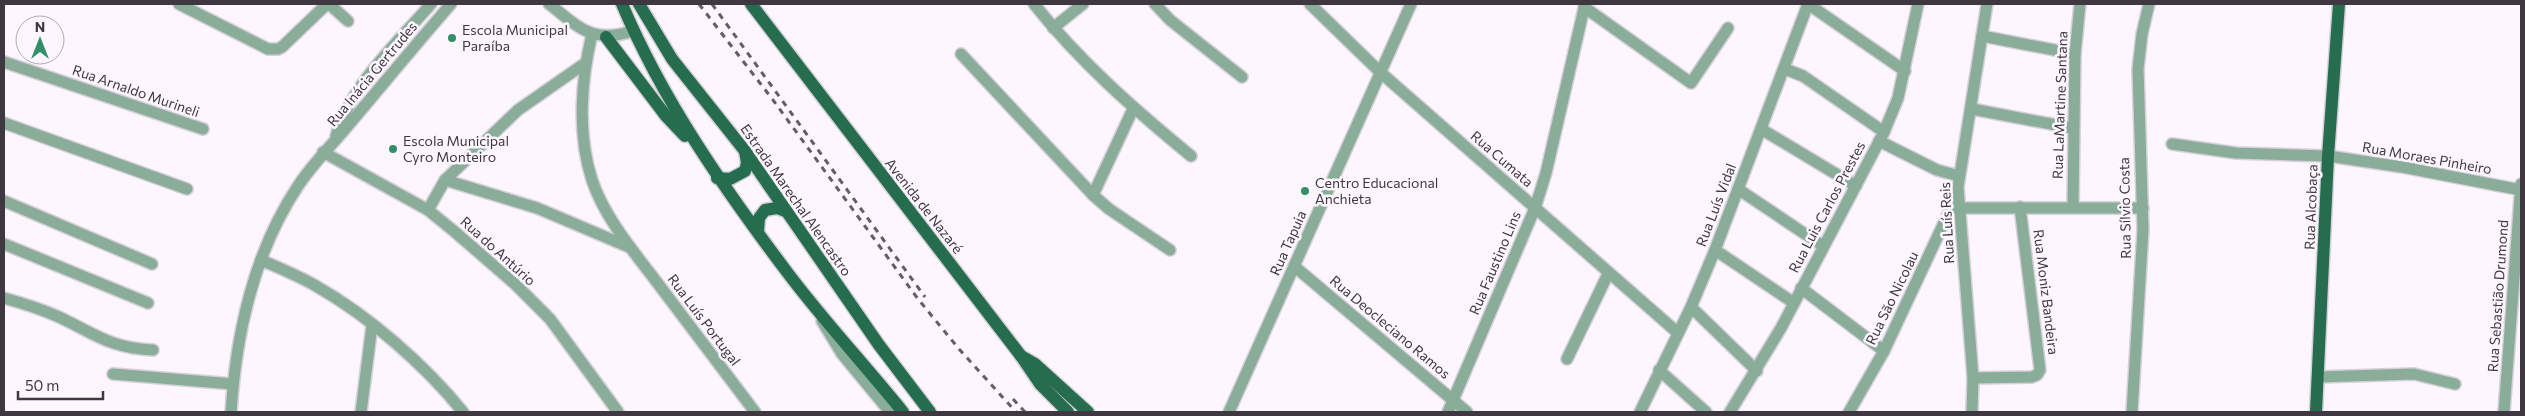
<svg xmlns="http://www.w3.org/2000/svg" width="2525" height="416" viewBox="0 0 2525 416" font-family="Commissioner,sans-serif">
<rect width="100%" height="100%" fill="#fdf6fe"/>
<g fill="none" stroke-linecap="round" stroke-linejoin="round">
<defs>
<g id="minor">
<path d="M179,4L268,49H278L282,47L327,4"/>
<path d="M329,4L348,21"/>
<path d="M549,4C580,28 592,44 633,31"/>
<path d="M1034,4C1080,62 1134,109 1191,156"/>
<path d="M1155,4L1170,20L1242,77"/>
<path d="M1310,4L1380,72L1678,333"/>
<path d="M1808,4L1905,71"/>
<path d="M1584,7L1691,83L1728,28"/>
<path d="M1053,28L1083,4"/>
<path d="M592,34C581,80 577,134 592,180C605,219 635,253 659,285C691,327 723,370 755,412"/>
<path d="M1982,36L2075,54"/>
<path d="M961,54L1093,195"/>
<path d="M4,62L203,129"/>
<path d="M1785,69L1803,76L1884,132"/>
<path d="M1133,109L1093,195L1109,209L1170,250"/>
<path d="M1972,109L2072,128"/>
<path d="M4,123L187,189"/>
<path d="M1761,129L1856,186"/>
<path d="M336,136C351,85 397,43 431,4"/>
<path d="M1879,141L1937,170L1959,176"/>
<path d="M2172,144L2236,153L2328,156L2402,167L2521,190"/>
<path d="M323,152L428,210L455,232L515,284L550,319L618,412"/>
<path d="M445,180L537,208L629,247"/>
<path d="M1738,189L1823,246"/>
<path d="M4,201L152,264"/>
<path d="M2073,206L2075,54L2080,4"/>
<path d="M1959,208H2143"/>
<path d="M428,210L445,180L518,110L584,64"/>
<path d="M4,244L148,303"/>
<path d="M1715,250L1794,303"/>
<path d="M261,260C279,268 299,276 316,286C369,316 425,365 463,412"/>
<path d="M1294,266L1467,412"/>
<path d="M1801,288L1884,351"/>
<path d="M4,298C22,303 41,309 59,317C95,334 110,348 153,350"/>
<path d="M1691,307L1757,371"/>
<path d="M822,321L842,354L890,412"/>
<path d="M1567,359L1608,274"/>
<path d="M1659,370L1706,412"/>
<path d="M113,374L233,384"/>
<path d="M2318,377L2414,374L2455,384"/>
<path d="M1973,378L2032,377L2037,375L2040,370L2020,207"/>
<path d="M231,412C236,334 254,252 298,186C313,163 333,144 351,122C384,83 417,43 451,4"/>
<path d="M361,412L372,325"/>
<path d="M1229,412L1411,4"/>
<path d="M1448,412L1535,208L1546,173L1585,4"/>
<path d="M1640,412L1691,307L1715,250L1808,4"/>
<path d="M1730,412L1781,328L1884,132L1898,98L1918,4"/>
<path d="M1849,412L1884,351L1957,195"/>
<path d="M1972,412L1973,378L1958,187L1987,4"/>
<path d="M2132,412L2143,230L2138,69L2142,34L2149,4"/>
<path d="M2504,412L2521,184"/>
</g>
<g id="major">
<path d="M622,4C663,101 723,187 787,272C823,320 865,365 903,412"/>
<path d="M639,4L672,59L745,151L879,345L930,412"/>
<path d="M751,4L1021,356L1035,364L1088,412"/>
<path d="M606,37L666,116L685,136"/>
<path d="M717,178L730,179L745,171L747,163L745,151"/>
<path d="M758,232L759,218L765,210L777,208L785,211"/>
<path d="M1021,356L1040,384L1068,412"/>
<path d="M2316,412L2328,156L2339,4"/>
</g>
</defs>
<use href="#minor" stroke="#d7d0d8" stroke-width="14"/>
<use href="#major" stroke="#d7d0d8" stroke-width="15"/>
<use href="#minor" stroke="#8aad9a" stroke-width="11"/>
<use href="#major" stroke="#256d4e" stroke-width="12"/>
<g stroke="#645d65" stroke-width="3" stroke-dasharray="6 6" stroke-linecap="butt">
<path d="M699,4L773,100L918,299L959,349L1016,412"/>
<path d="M712,4L925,297"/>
<path d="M1013,399L1025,412"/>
</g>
</g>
<g fill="#329068" stroke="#fdf6fe" stroke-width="2">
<circle cx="452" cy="38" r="5"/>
<circle cx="393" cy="149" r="5"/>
<circle cx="1305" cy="191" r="5"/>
</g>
<g text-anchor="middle" stroke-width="5" stroke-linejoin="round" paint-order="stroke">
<g font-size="14" fill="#403840" stroke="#fdf6fe" text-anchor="start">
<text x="462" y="35">Escola Municipal<tspan x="462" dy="16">Paraíba</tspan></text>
<text x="403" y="146">Escola Municipal<tspan x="403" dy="16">Cyro Monteiro</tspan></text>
<text x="1315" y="188">Centro Educacional<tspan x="1315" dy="16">Anchieta</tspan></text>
</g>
<g font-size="14" fill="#403840" stroke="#fdf6fe">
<text transform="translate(372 74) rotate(-50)" y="5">Rua Inácia Gertrudes</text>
<text transform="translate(136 91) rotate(19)" y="5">Rua Arnaldo Murineli</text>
<text transform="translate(2060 105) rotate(-88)" y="5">Rua LaMartine Santana</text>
<text transform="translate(2427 158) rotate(10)" y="5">Rua Moraes Pinheiro</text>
<text transform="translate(1502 159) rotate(41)" y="5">Rua Cumata</text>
<text transform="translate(796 200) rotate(55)" y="5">Estrada Marechal Alencastro</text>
<text transform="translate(1716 205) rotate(-69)" y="5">Rua Luís Vidal</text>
<text transform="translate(924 206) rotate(52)" y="5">Avenida de Nazaré</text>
<text transform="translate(1827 207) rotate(-62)" y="5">Rua Luis Carlos Prestes</text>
<text transform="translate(2311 207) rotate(-88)" y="5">Rua Alcobaça</text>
<text transform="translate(2125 208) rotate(-91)" y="5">Rua Sílvio Costa</text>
<text transform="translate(1947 223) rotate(-93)" y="5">Rua Luís Reis</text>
<text transform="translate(1288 243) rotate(-66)" y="5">Rua Tapuia</text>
<text transform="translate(498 251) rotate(42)" y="5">Rua do Antúrio</text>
<text transform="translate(1495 263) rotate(-67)" y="5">Rua Faustino Lins</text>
<text transform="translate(2046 292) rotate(83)" y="5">Rua Moniz Bandeira</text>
<text transform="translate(2498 296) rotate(-86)" y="5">Rua Sebastião Drumond</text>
<text transform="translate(1892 298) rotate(-64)" y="5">Rua São Nicolau</text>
<text transform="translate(704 320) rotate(53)" y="5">Rua Luís Portugal</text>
<text transform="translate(1390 327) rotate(40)" y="5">Rua Deocleciano Ramos</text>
</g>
</g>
<rect width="2525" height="416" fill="none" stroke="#403840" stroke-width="10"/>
<g transform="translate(40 40)"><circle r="24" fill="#fdf6fe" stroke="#b1aab2"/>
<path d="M0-4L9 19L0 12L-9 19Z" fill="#329068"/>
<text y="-8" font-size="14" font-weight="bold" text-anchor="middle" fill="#403840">N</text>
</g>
<path d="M18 391v8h85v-8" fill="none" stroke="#403840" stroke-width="2.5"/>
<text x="25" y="391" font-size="15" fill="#403840" stroke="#fdf6fe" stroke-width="4" paint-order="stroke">50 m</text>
</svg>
